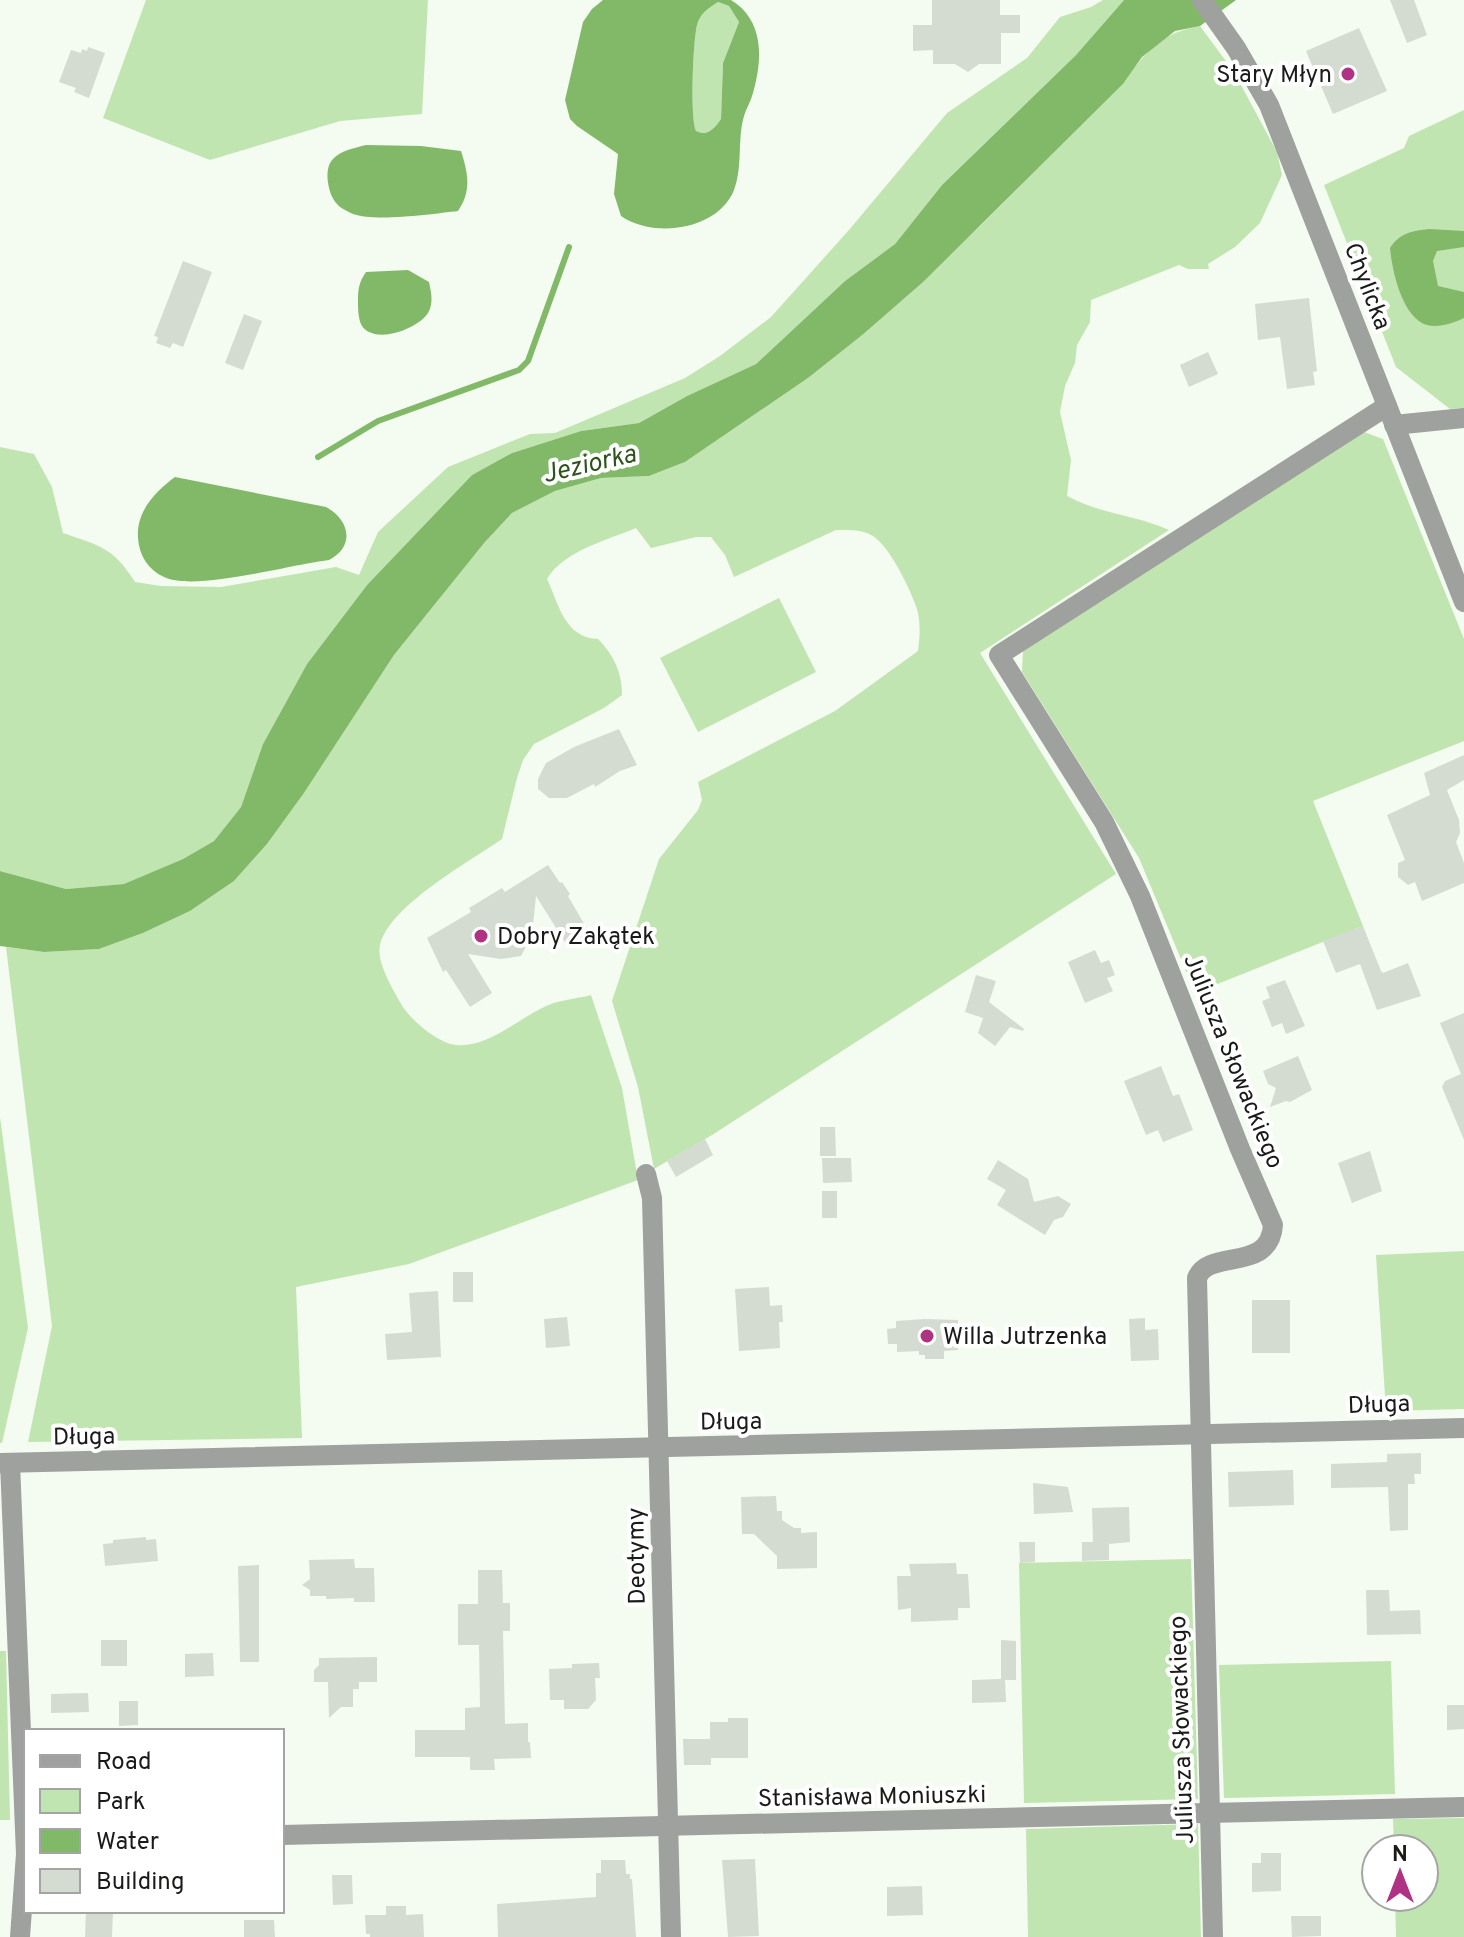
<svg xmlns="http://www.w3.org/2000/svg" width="1464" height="1937" viewBox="0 0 1464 1937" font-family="Overpass,sans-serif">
<rect width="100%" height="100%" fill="#f4fbf1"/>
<g fill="#c1e5b1">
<path d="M146,0H428L422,114L340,121L210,160L103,118Z"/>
<path d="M1103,0H1124L1076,55L942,185L895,244L845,281L756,364L687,396L639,423L581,431L512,453L472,475L367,585L307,664L263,744L241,807L214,841L183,859L125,884L66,889L0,871V447L34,454L52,487L63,533C100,546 113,547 135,582L161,586L221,587L336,567L359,575L378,532L448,467L530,434L555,433L685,378L720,356L771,317L849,230L947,113L1027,58L1060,17L1091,7Z"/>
<path d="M718,2L729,6L739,22L723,63L721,119C715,128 707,136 696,132C690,116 693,42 697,25C700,13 709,8 718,2Z"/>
<path d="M1200,26L1234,72L1277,152L1282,175L1260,223L1235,247L1208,264L1209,269H1188L1179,265L1091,300L1090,322L1077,345L1075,363L1065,386L1060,412L1071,460L1067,496C1100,514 1136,515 1169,530L980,653L1116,874L712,1135L654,1169L638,1087L612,1001L659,859L698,810L702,800L698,782L835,711L918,651C920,637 921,620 916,606C909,587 890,547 873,536C862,529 848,530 836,530L734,577L725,555L711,537H696L651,548L636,528C608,540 563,551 547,579C559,605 565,638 598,639C614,655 622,673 622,695L604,708L534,744L523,760L517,778L502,839C469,862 389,906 380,945C376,961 392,988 400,1002C408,1018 437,1043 456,1045C487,1048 517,1020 544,1007C557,1000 576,999 591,995L622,1088L638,1180L409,1264L296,1287L302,1438L28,1442L52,1326L6,947L44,952L99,949L143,933L190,911L234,881L267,844L304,793L394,655L485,542L512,513L555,491L601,478L649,476L685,462L808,378L861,336L980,226L1123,84C1145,52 1160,33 1200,26Z"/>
<path d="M1464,110V408L1450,409L1396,367L1324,185L1404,148L1409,136Z"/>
<path d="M1364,432L1383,439L1464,639V741L1313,801L1363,926L1195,993L1139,858L1022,672L1023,650Z"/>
<path d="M779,598L816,672L698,732L660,658Z"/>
<path d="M0,1117L28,1328L2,1443H0Z"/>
<path d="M1464,1251V1409L1386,1411L1376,1255Z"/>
<path d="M1191,1559L1198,1799L1024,1803L1019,1563Z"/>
<path d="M0,1651H6L10,1820H0Z"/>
<path d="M1391,1661L1395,1794L1224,1798L1219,1665Z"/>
<path d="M1464,1818V1937H1396L1395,1897H1424V1849H1394L1393,1819Z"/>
<path d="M1198,1824L1201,1937H1028L1026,1829Z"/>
</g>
<g fill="#82b968" fill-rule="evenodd">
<path d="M603,0H731C764,20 763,59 753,93C751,101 746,109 744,116C737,140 743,166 734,190C718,230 654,239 621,216L614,194L618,154L577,126L570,119L565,100L583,22L592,9ZM718,2L729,6L739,22L723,63L721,119C715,128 707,137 696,131C690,116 693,42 697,25C700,13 709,8 718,2Z"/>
<path d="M1124,0H1236L1200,26L1175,31L1142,57L1123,84L923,282L861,336L808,378L685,462L649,476L601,478L555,491L512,513L485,542L394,655L304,793L267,844L234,881L190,911L143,933L99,949L44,952L0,946V871L66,889L124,884L183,859L214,841L241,807L263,744L307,664L367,585L472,475L512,453L581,431L639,423L687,396L756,364L845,281L895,244L942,185L1076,55Z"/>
<path d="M366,145L421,146L461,151C468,173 472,191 458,211C433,214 375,222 353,214C349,212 340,208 337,204C328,195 323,168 333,159C341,150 355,148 366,145Z"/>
<path d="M1429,229L1464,231V247L1437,251L1433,261L1438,286L1464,292V318C1453,323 1439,328 1427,325C1402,318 1392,270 1390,248C1400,233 1411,231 1429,229Z"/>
<path d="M408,270L429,282C431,292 434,303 428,313C418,329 375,345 362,326C358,319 358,308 358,301C358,289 359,282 366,272Z"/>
<path d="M175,477L326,507C349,519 356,546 329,560C293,564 194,592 164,577C148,570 139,555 138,538C136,511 156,491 175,477Z"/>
</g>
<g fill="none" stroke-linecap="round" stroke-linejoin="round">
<path stroke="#82b968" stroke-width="6" d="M318,457L378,421L519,370L528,361L569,247"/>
</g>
<g fill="#d4dbd1">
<path d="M932,0H1000V15H1020V33H1001V64H979L968,72L955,64H933V50L913,51V25H932Z"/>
<path d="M1390,0H1414L1427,35L1407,43Z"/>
<path d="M1359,28L1387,91L1333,114L1306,51Z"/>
<path d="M88,47L105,53L89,98L74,92L76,88L59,82L71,50L81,53L82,49L87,51Z"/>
<path d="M183,261L212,272L183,347L173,343L170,348L156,343L158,337L154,336Z"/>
<path d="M1309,298L1317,371L1313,372L1315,385L1287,389L1280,337L1258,340L1255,304Z"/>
<path d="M244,314L262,321L243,370L225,363Z"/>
<path d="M1208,352L1218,374L1189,387L1180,365Z"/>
<path d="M619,729L637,765L620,771L595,787L594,784L567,798H549L538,789V779L546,763L574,747Z"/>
<path d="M1464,755V780L1447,790L1459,820L1460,833L1456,842L1464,863V883L1422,901L1415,882L1408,885L1398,877V863L1405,860L1387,815L1430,795L1424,773Z"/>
<path d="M548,865L560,883L562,882L570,894L568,896L590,934L568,947L536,896L532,935L521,956L501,959L468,954L492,993L470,1007L446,970L443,972L427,938L471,912L469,908L502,888L505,892Z"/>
<path d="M1363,926L1381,971L1383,973L1408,963L1421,996L1377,1010L1360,964L1336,973L1323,941Z"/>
<path d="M1095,950L1101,963L1109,960L1115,975L1107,978L1113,991L1085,1003L1068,962Z"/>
<path d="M976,975L996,981L989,1002L1024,1029L1023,1031L1010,1027L995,1046L978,1033L983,1018L965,1012Z"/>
<path d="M1285,980L1305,1026L1286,1034L1282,1023L1272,1027L1262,1001L1270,998L1266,987Z"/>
<path d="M1464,1013V1140L1442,1087L1445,1081L1461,1074L1440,1023Z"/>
<path d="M1298,1056L1312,1090L1290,1102L1286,1101L1270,1107L1276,1088L1268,1084L1263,1071Z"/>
<path d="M1161,1066L1173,1096L1179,1094L1193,1130L1163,1142L1158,1130L1146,1135L1124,1081Z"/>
<path d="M820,1127H835L836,1156H820Z"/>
<path d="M705,1139L713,1155L676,1177L667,1161Z"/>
<path d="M1370,1151L1382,1191L1352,1203L1338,1163Z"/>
<path d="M822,1158H851L852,1182L823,1183Z"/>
<path d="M998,1160L1028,1179L1034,1202L1058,1196L1071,1204L1063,1217L1054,1220L1045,1235L997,1205L1006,1190L987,1179Z"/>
<rect x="822" y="1191" width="15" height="27"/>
<rect x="453" y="1272" width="20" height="30"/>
<path d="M769,1287L770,1306L782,1305L783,1322H779L780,1348L739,1351L735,1289Z"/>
<path d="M438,1291L441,1357L387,1360L385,1334L412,1332L409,1293Z"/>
<rect x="1252" y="1300" width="38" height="53"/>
<path d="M567,1317L570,1346L546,1348L544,1319Z"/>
<path d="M1145,1318V1330L1158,1329L1159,1360L1131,1361L1129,1319Z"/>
<path d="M925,1319L958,1320V1327H967V1343H958V1350L944,1351V1359H925V1355H919V1351L897,1352V1344H888L887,1329L896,1328V1321Z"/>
<path d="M1421,1453V1474H1414L1415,1484H1408V1530L1390,1531L1388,1487L1331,1488V1464L1387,1462V1454Z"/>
<path d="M1293,1470L1294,1505L1229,1507L1228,1472Z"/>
<path d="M1033,1483L1068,1487L1073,1512L1034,1514Z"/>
<path d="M776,1496L777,1511H782V1520L794,1528H801V1533L817,1532V1568L777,1569V1556L754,1534H742L741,1497Z"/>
<path d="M1129,1507L1130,1542L1109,1544V1560L1082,1561V1542H1093L1092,1508Z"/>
<path d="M146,1537V1540L156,1539L158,1561L105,1566L103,1544L113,1543V1540Z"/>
<path d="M1019,1542H1035V1562L1020,1563Z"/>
<path d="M354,1559L355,1568H374L375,1602H354V1598L326,1599V1596H310V1590L302,1585L310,1579L309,1560Z"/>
<path d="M956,1563L957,1574H968L970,1608H958V1620L911,1622V1608L898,1610L897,1576H911L909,1564Z"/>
<path d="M259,1565V1662H240L238,1566Z"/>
<path d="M478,1570H502L503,1603H510V1631H503L505,1724L528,1723V1742H530L531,1758L494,1759L495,1770H470V1757H415V1730H465V1708L480,1707L479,1645H458V1604H478Z"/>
<path d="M1366,1590H1389L1390,1611L1420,1610L1421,1634L1367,1635Z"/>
<rect x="101" y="1640" width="26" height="26"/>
<path d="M1001,1640L1016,1641V1680H1005L1006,1702L972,1703V1680L1001,1679Z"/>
<path d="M213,1653L214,1676L185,1677V1654Z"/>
<path d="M377,1657V1682H359V1689H353V1707H341L329,1718L328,1682H314V1670L319,1665V1658Z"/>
<path d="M599,1663L600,1678H595L596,1700L588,1709H564V1700H550L549,1669L572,1668V1664Z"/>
<path d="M88,1693L89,1712L51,1713V1694Z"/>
<path d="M119,1701H138V1725L119,1726Z"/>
<path d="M1447,1705H1464V1729L1447,1730Z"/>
<path d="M728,1718H748V1758H711V1765H684L683,1739H710V1722H728Z"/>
<path d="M1261,1853H1281V1891L1252,1892V1863H1261Z"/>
<path d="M755,1859L759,1936L728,1937L722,1860Z"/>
<path d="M601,1860H625L626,1874H630V1879H632L636,1937H498L497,1904L596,1897V1873H601Z"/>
<path d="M332,1875H352L353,1904L333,1905Z"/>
<path d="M922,1886L923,1915L887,1916V1887Z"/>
<path d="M386,1906H406V1915L423,1914L424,1937H370V1934H366L365,1915H386Z"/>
<path d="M86,1911H113L112,1937H85Z"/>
<path d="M1291,1916H1321V1936L1292,1937Z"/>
<path d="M244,1920H274L275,1937H244Z"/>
</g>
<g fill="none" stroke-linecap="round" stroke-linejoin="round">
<g stroke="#9ea19d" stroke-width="20">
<path d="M1202,0L1236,48L1269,105L1464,602"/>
<path d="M1394,425L1464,418"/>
<path d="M646,1174L652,1198L671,1937"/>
<path d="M0,1463L1464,1428"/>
<path d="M10,1463L26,1854L20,1937"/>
<path d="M282,1835L1464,1807"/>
<path d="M1213,1937L1197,1278C1209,1248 1270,1273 1273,1225L1240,1149L1140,896L1104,822L999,655L1387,406"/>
</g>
</g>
<g fill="#b03282" stroke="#fff" stroke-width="3">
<circle cx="1348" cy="74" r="8"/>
<circle cx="481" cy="936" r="8"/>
<circle cx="927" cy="1336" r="8"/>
</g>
<g text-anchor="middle" stroke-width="8" stroke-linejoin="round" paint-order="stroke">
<g font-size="24" fill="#191b18" stroke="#fff" text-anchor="start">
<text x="1332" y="82" text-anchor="end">Stary Młyn</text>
<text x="497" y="944">Dobry Zakątek</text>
<text x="943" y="1344">Willa Jutrzenka</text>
</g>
<g font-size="24" fill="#191b18" stroke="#fff">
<text transform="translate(1368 286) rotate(69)" y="8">Chylicka</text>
<text transform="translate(1234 1061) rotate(68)" y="8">Juliusza Słowackiego</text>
<text transform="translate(1379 1404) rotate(-2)" y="8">Długa</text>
<text transform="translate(731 1421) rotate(-1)" y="8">Długa</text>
<text transform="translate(84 1436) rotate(-1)" y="8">Długa</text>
<text transform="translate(636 1556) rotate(-91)" y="8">Deotymy</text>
<text transform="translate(1181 1730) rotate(-92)" y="8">Juliusza Słowackiego</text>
<text transform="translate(872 1796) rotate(-1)" y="8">Stanisława Moniuszki</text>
</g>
<g font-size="26" font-style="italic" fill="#2f531c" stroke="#fff">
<text transform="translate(589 463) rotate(-13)" y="9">Jeziorka</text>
</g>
</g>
<rect x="24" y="1729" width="260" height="184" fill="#ffffff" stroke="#a3a4a3" stroke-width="2"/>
<rect x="40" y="1755" width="40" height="12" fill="#9ea19d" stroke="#a3a4a3" stroke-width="2"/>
<text x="96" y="1769" font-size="24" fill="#191b18">Road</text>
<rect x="40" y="1789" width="40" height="24" fill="#c1e5b1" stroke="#a3a4a3" stroke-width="2"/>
<text x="96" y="1809" font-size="24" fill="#191b18">Park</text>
<rect x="40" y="1829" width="40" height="24" fill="#82b968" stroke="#a3a4a3" stroke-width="2"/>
<text x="96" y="1849" font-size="24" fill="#191b18">Water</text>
<rect x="40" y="1869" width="40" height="24" fill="#d4dbd1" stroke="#a3a4a3" stroke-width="2"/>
<text x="96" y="1889" font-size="24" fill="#191b18">Building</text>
<g transform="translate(1400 1873)"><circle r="38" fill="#ffffff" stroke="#a3a4a3" stroke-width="2"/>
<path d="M0-6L14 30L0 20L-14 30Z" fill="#b03282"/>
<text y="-12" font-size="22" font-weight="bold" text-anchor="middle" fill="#191b18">N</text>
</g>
</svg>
